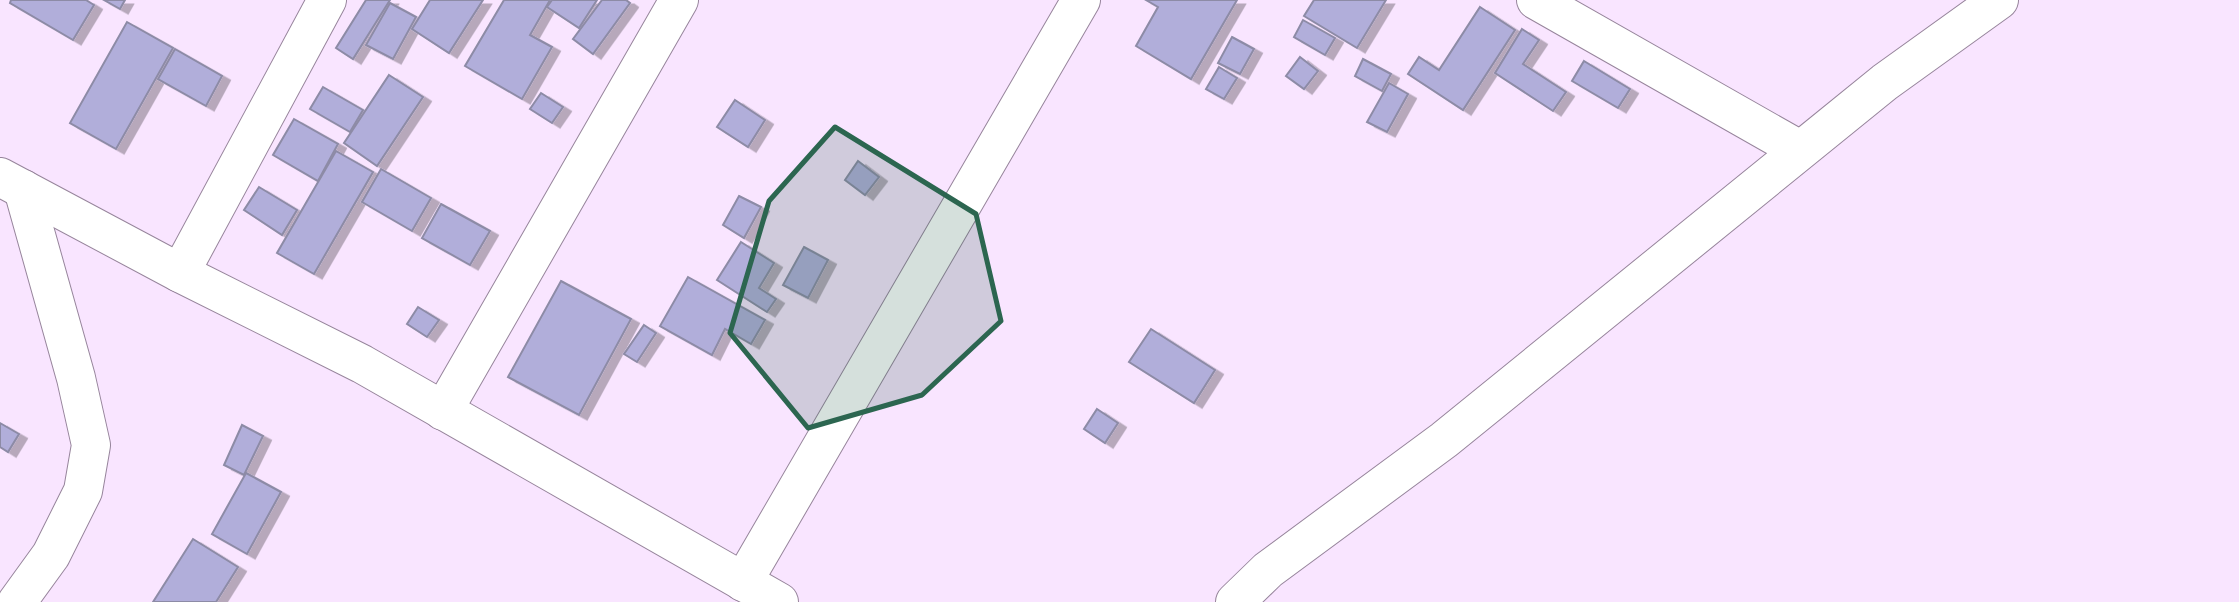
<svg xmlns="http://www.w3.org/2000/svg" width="2239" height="602" viewBox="0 0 2239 602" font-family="Montserrat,sans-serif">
<defs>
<filter id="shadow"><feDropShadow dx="8" dy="4.5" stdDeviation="0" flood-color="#0004"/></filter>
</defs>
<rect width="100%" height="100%" fill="#f9e5ff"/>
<g fill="#b1aeda" stroke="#8d8ba6" stroke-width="2" filter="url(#shadow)">
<path d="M11,0H86L94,5L73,40L10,3Z"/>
<path d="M104,0H125L120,9Z"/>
<path d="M366,0H390L353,59L336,48Z"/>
<path d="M430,0H483L449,53L412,29Z"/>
<path d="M504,0H550L530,35L552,47L522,99L465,66Z"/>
<path d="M552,0H597L579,28L547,7Z"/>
<path d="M602,0H626L630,3L593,54L573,39Z"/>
<path d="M1146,0H1237L1191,79L1136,46L1158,7Z"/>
<path d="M1314,0H1386L1357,48L1304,16Z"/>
<path d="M390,3L416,17L393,59L366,45Z"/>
<path d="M1480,7L1515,30L1463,110L1408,74L1419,57L1439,70Z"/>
<path d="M1303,20L1335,38L1325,55L1294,37Z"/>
<path d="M127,22L173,48L116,149L70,123Z"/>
<path d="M1522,29L1539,40L1523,64L1566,92L1553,111L1495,73Z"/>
<path d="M1232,37L1254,49L1240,74L1218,63Z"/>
<path d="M175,49L222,76L206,106L158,79Z"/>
<path d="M1300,57L1318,71L1304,89L1286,76Z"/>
<path d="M1363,59L1391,74L1382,91L1355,76Z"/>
<path d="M1584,61L1630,89L1618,108L1572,81Z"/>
<path d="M1219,67L1237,78L1224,99L1206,89Z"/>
<path d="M389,75L423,97L377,166L344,143Z"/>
<path d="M1389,83L1408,94L1387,132L1367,122Z"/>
<path d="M323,87L363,110L350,132L310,109Z"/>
<path d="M541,93L563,107L552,123L530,109Z"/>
<path d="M735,100L765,120L748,147L717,127Z"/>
<path d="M294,119L338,144L318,181L273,155Z"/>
<path d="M336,151L373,172L314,274L277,253Z"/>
<path d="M858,161L879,177L865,195L845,180Z"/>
<path d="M381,169L431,198L412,231L362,202Z"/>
<path d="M259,187L297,210L282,235L244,210Z"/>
<path d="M739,196L761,207L744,238L723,225Z"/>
<path d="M441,204L490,231L470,265L422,238Z"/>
<path d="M741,242L774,263L759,288L776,299L767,312L717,280Z"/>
<path d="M804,247L828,260L808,298L783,285Z"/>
<path d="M688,277L765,320L751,344L725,329L712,355L660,326Z"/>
<path d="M561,281L631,319L579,415L508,377Z"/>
<path d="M418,307L439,320L427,337L407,324Z"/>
<path d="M644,325L656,333L637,362L624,354Z"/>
<path d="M1151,329L1215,370L1194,403L1129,362Z"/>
<path d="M1097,409L1118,423L1105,443L1084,429Z"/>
<path d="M0,423L19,434L8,452L0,447Z"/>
<path d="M242,425L263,436L244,475L224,465Z"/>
<path d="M246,473L281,492L247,554L212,534Z"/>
<path d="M193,539L238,567L216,602H153Z"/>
</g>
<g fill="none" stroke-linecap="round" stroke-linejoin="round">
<defs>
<g id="minor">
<path d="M1536,0L1800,150"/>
<path d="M0,177L180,273L362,364L779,602"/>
<path d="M180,273L327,0"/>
<path d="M443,411L679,0"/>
<path d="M743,582L1081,0"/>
<path d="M17,602L51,555L83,491L91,445L76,378L23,189"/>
<path d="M1235,602L1268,570L1444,440L1885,82L1999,0"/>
</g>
</defs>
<use href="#minor" stroke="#97859c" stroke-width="40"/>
<use href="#minor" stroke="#fff" stroke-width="38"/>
</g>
<path fill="#2c6650" fill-opacity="0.2" stroke="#2c6650" stroke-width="5" stroke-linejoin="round" d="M835,127L976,214L1001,321L922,395L808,428L730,333L769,201Z"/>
</svg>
